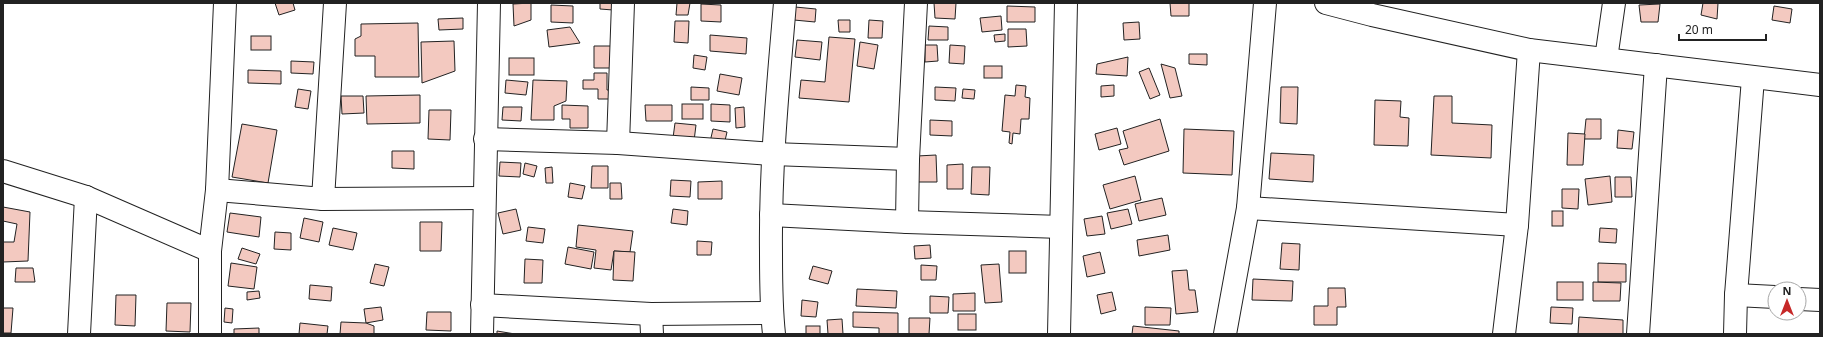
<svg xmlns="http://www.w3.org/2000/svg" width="1823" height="337" viewBox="0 0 1823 337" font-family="'Noto Sans',sans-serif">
<rect width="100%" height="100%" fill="#fff"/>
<g fill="#f3c9c0" stroke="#222">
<path d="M275,3H293L295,10L279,15Z"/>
<path d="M531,3V20L514,26L513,4Z"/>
<path d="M600,3H613V10L600,9Z"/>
<path d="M677,3H690L688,15H676Z"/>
<path d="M934,3H956L955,19L935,18Z"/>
<path d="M1170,3H1189V16H1171Z"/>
<path d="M1703,3H1718L1717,19L1701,15Z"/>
<path d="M701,4L721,5V22L701,21Z"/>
<path d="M1660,4L1658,22H1641L1639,5Z"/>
<path d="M551,5L573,6V23L551,22Z"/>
<path d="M1007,6L1035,7V22H1007Z"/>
<path d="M1774,6L1792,9L1790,23L1772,20Z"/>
<path d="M795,7L816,9L815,22L794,20Z"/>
<path d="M1001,16L1002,30L982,32L980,18Z"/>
<path d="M463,18V29L439,30L438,19Z"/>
<path d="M838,20H850V32H839Z"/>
<path d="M869,20L883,21L882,38H868Z"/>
<path d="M675,21H689L688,43L674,42Z"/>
<path d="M1139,22L1140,39L1124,40L1123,23Z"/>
<path d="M418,23L419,77H375V56H355V39L361,36V24Z"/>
<path d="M929,26L948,27V40H928Z"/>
<path d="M570,27L580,43L549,47L547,30Z"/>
<path d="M1008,29H1026L1027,46L1008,47Z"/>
<path d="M1005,34V41L995,42L994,35Z"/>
<path d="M710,35L747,38L746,54L710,51Z"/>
<rect x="251" y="36" width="20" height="14"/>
<path d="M829,37L855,39L849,102L799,98L801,80L825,82Z"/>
<path d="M797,40L822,42L820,60L795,57Z"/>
<path d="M454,41L455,71L422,83L421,42Z"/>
<path d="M860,42L878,45L874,69L857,66Z"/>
<path d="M925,45H937L938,61L925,62Z"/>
<path d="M950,45L965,46L964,64L949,63Z"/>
<path d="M594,46H613L612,68H594Z"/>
<path d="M1189,54H1207V65L1189,64Z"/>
<path d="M694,55L707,57L705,70L693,68Z"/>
<path d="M1128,57L1127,76L1096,74L1097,64Z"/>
<rect x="509" y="58" width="25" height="17"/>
<path d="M291,61L314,62L313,74L291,73Z"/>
<path d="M1161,64L1175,68L1182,96L1170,98Z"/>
<rect x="984" y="66" width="18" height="12"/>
<path d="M1149,68L1160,95L1150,99L1139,72Z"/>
<path d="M248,70L281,71V84L248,83Z"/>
<path d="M594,73H607V90H614V99H598V89H583V80H594Z"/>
<path d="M720,74L742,78L739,95L717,91Z"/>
<path d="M506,80L528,82L526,95L505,93Z"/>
<path d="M533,80L567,81L566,101L554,106V120H531Z"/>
<path d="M1016,85L1026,86L1025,97L1030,98L1029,119H1021L1020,134L1013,133L1012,144L1009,143L1010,132L1002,131L1005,95L1015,96Z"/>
<path d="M1114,85V96L1101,97V86Z"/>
<path d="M691,87L709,88V100H691Z"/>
<path d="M935,87L956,88L955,101L935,100Z"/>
<path d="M1281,87H1298L1297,124L1280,123Z"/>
<path d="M298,89L311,91L308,109L295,107Z"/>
<path d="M963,89L975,90L974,99L962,98Z"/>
<path d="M420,95V123L367,124L366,96Z"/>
<path d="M341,96H363L364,113L342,114Z"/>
<path d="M1434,96H1452V123L1492,125L1491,158L1431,155Z"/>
<path d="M1375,100L1401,101L1400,117L1409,118L1408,146L1374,145Z"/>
<rect x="682" y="104" width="21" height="15"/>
<path d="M711,104L730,105V122L711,121Z"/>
<path d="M562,105L588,106V128H570V119H562Z"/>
<path d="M645,105H672V121H646Z"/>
<path d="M503,107H522L521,121L502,120Z"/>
<path d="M744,107L745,127L736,128L735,108Z"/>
<path d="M429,110H451L450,140L428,139Z"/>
<path d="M1160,119L1169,151L1124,165L1119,150L1128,148L1123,131Z"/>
<path d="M1586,119H1601V139H1584Z"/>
<path d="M930,120L952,121V136L930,135Z"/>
<path d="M675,123L696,125L694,141L673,138Z"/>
<path d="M242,124L277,130L268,183L232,177Z"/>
<path d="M1117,128L1121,144L1099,150L1095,134Z"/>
<path d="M713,129L727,132L724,145L710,142Z"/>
<path d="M1184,129L1234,131L1232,175L1183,173Z"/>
<path d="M1618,130L1634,132L1632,149L1617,148Z"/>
<path d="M1568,133L1585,134L1583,165H1567Z"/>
<path d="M392,151H414V169L392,168Z"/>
<path d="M1271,153L1314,155L1313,182L1269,179Z"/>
<path d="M936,155L937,182H918L917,156Z"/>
<path d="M500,162L521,163L520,177L499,176Z"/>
<path d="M525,163L537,166L534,177L523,174Z"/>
<path d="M963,164V189H947V165Z"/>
<path d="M592,166H608V188H591Z"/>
<path d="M552,167L553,183H546L545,168Z"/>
<path d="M972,167H990L989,195L971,194Z"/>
<path d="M1135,176L1141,200L1110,209L1103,185Z"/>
<path d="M1610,176L1612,202L1588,205L1585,179Z"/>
<path d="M1615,177H1631L1632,197H1615Z"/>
<path d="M671,180L691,181L690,197L670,196Z"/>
<path d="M722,181V199H698V182Z"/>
<path d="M570,183L585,186L582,199L568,197Z"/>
<path d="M610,183H621L622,199H610Z"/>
<path d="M1562,189H1579L1578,209L1562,208Z"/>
<path d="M1162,198L1166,215L1139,221L1135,204Z"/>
<path d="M3,207L30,212L28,261L3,262V242H14L17,224L3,221Z"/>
<path d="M516,209L521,230L503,234L498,213Z"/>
<path d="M673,209L688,211L687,225L671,223Z"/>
<path d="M1128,209L1132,224L1111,229L1107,213Z"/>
<rect x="1552" y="211" width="11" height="15"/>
<path d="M230,213L261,217L259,237L227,232Z"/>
<path d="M1102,216L1105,234L1087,236L1084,219Z"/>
<path d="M304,218L323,222L319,242L300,238Z"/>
<path d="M420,222H442L441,251H420Z"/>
<path d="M578,225L633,231L630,252L614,251L611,270L594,268L596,250L576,247Z"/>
<path d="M528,227L545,229L543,243L526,241Z"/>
<path d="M333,228L357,233L353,250L329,245Z"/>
<path d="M1600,228L1617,229L1616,243L1599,242Z"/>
<path d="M275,232L291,233V250L274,249Z"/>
<path d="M1168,235L1170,250L1139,256L1137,240Z"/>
<path d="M697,241L712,242L711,255H697Z"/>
<path d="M1282,243L1300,244L1299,270L1280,269Z"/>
<path d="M930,245L931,258L915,259L914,246Z"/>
<path d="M568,247L594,252L591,269L565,264Z"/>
<path d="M242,248L260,254L256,264L238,259Z"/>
<path d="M614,251L635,252L633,281L613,280Z"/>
<rect x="1009" y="251" width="17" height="22"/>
<path d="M1100,252L1105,273L1087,277L1083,256Z"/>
<path d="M525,259L543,260L542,283H524Z"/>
<path d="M231,263L257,267L254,289L228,286Z"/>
<path d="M1598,263L1626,264V282H1598Z"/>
<path d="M375,264L389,267L384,286L370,283Z"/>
<path d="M999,264L1002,302L985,303L981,265Z"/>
<path d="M921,265L937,266L936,280H921Z"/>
<path d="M813,266L832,271L828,284L809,279Z"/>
<path d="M16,268H33L35,282H15Z"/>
<path d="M1187,270L1189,290H1195L1198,312L1176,314L1172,271Z"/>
<path d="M1253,279L1293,281L1292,301L1252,300Z"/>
<rect x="1557" y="282" width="26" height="18"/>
<path d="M1593,282L1621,283L1620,301H1593Z"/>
<path d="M310,285L332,287L331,301L309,299Z"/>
<path d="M1328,288H1345L1346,307H1337V325H1314V306H1328Z"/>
<path d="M857,289L897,291L896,308L856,306Z"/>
<path d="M259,291L260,298L247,300V292Z"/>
<path d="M1112,292L1116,310L1101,314L1097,295Z"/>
<path d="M975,293V311H953V294Z"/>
<path d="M116,295H136L135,326L115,325Z"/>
<path d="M930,296L949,297L948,313H930Z"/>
<path d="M802,300L818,302L816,317L801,316Z"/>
<path d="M167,303H191L190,332L166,331Z"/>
<path d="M381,307L383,320L366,323L364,309Z"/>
<path d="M1145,307L1171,308L1170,325H1145Z"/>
<path d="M1551,307L1573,308L1572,324L1550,323Z"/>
<path d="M3,308H13L11,333H3Z"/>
<path d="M225,308L233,309L232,323L224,322Z"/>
<path d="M427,312H451V331L426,330Z"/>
<path d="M853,312L898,313V334H879V328L853,327Z"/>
<rect x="958" y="314" width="18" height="16"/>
<path d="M1579,317L1623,320V334H1578Z"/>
<path d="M909,318H930L929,334H909Z"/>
<path d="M842,319L843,334H828L827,320Z"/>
<path d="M341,322L366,323L374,326V334H340Z"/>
<path d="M300,323L328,326L327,334H299Z"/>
<rect x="806" y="326" width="14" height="8"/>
<path d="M1133,326L1179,331V334H1132Z"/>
<path d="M259,328V334H234V329Z"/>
<path d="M497,331L515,334H497Z"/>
</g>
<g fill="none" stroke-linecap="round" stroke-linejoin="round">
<defs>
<g id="street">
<path d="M1326,3L1372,15L1529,50L1820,85"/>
<path d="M1606,59L1614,3"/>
<path d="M485,139L618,143L773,154L908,159"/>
<path d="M618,143L623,3"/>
<path d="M3,171L86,197L210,251"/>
<path d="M217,190L323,199L484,198"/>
<path d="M323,199L335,3"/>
<path d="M1248,208L1517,225"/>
<path d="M771,215L907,222L1061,227"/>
<path d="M907,222L908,159L916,3"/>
<path d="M1736,295L1775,297"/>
<path d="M1799,299L1820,300"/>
<path d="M482,305L651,314L771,313"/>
<path d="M651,314L652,334"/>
<path d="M79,334L86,197"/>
<path d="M210,334V251L217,190L225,3"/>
<path d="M482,334L489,3"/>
<path d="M774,334C771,307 771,280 771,252C770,169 778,86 785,3"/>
<path d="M1059,334L1066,3"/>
<path d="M1225,334L1248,208L1265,3"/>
<path d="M1504,334L1517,225L1529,50"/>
<path d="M1638,334L1656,65"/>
<path d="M1735,334L1736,295L1753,78"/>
</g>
</defs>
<use href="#street" stroke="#222" stroke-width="24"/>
<use href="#street" stroke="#fff" stroke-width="22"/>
</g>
<rect width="1823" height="337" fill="none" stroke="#222222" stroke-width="8"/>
<g transform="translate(1787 301)"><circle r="19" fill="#ffffff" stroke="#a7a7a7"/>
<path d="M0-3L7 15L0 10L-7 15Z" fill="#c62828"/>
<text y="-6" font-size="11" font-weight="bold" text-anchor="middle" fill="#222222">N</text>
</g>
<path d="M1679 34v6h87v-6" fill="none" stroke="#222222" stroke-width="2"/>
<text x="1685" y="34" font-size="12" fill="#222222" stroke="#ffffff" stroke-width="3" paint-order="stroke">20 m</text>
</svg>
